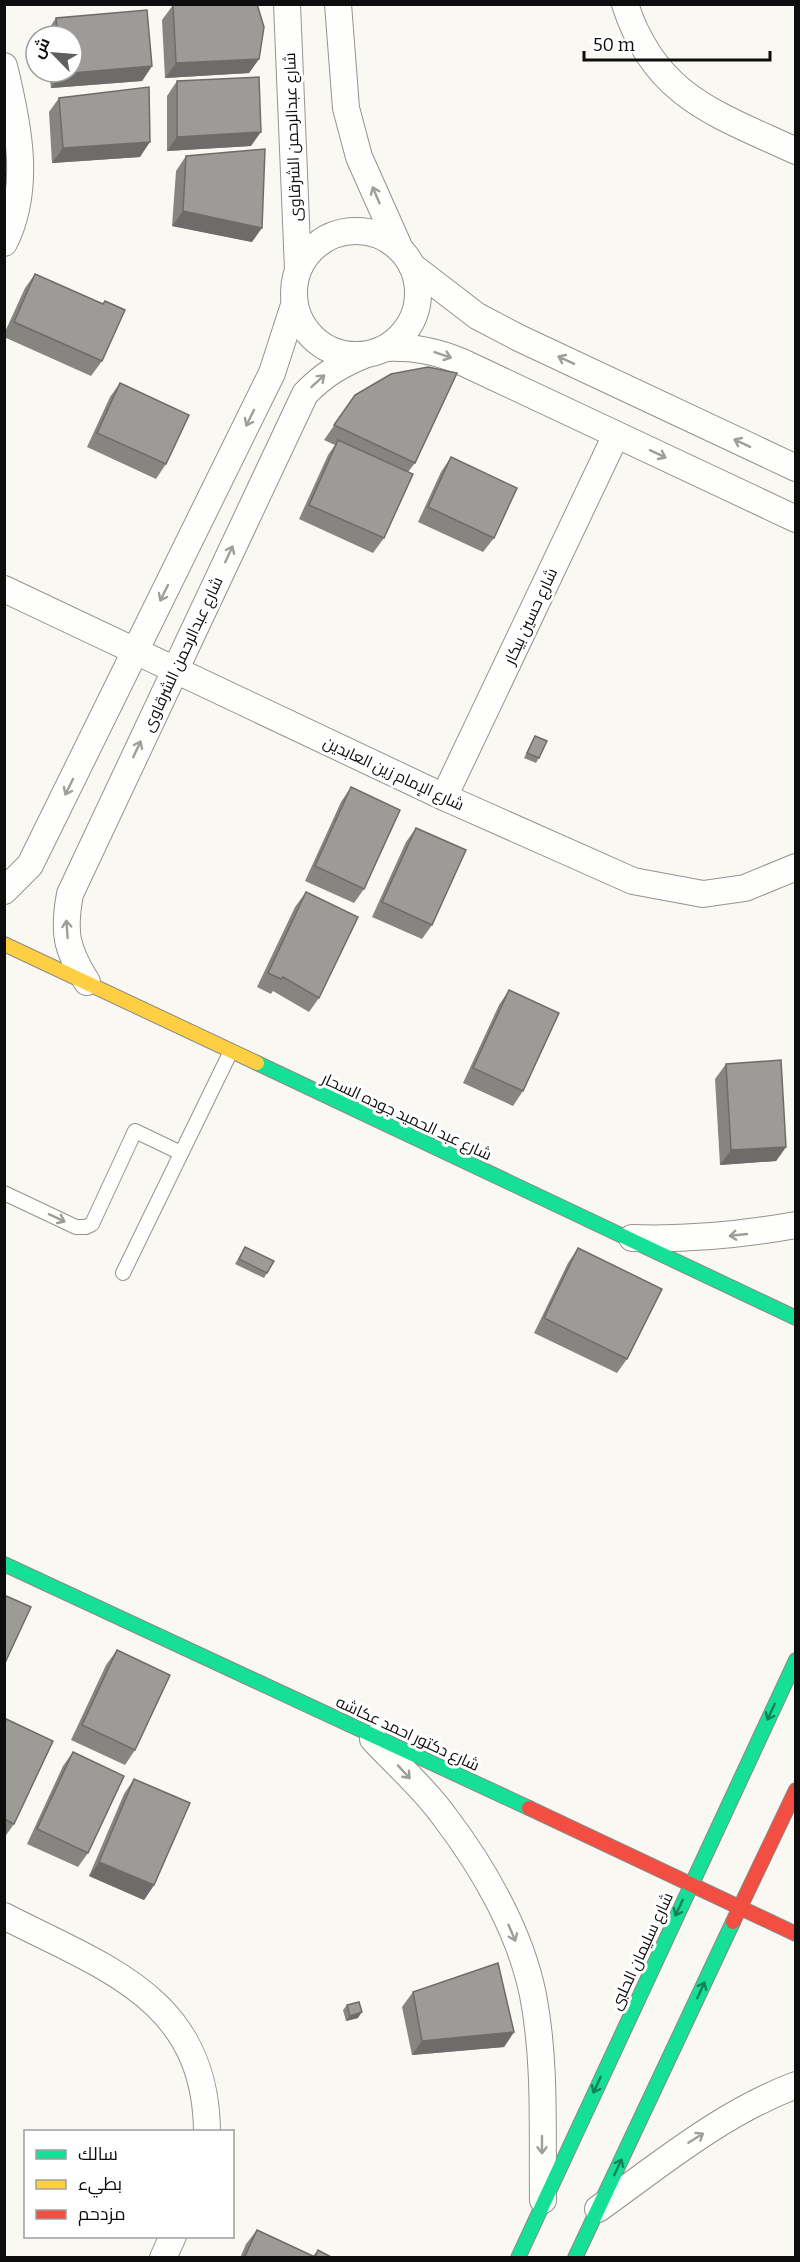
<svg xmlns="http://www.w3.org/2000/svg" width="800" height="2262" viewBox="0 0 800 2262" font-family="Bitter,Cairo,serif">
<rect width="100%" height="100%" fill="#faf8f2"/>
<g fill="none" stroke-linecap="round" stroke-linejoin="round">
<defs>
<g id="lane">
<path d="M4,1193L76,1227H86L92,1224L135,1131L181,1153"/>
<path d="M123,1273L231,1051"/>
</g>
<g id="street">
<path d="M287,4L298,270"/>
<path d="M338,4L346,108L359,157L400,249"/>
<path d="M625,4C654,96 716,114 796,151"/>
<path d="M4,66C18,123 32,188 4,243"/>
<circle cx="356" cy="293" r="62"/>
<path d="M412,266L477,316L519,338L796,468"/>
<path d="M386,348C414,347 436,351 462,362L796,519"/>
<path d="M4,589L444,797L633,881L703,894L745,888L796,867"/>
<path d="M444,797L616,435"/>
<path d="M4,891L30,865L272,373L294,305"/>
<path d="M87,982C66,949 63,932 70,894L305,394C323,375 340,365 364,355"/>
<path d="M632,1238C688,1240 740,1235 796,1225"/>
<path d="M373,1739C396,1764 424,1788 444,1816C483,1867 520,1931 533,1995C546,2062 542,2132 543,2200"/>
<path d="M4,1916C105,1968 206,1998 207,2132"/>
<path d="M598,2209C661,2164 722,2113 796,2085"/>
<path d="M163,2258L173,2236"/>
</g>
<g id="fast">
<path d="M257,1063L796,1318"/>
<path d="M4,1564L529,1808"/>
<path d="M518,2258L796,1660"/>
<path d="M575,2258L733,1922"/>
</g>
<path id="slow" d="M4,944L257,1063"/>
<g id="jam">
<path d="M529,1808L796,1934"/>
<path d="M733,1922L796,1790"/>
</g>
</defs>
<use href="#lane" stroke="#949390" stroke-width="16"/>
<use href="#street" stroke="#949390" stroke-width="28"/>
<use href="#fast" stroke="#8a8987" stroke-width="16"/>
<use href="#slow" stroke="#8a8987" stroke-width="16"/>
<use href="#jam" stroke="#8a8987" stroke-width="16"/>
<use href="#lane" stroke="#fefefd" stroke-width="14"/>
<use href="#street" stroke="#fefefd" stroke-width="26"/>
<use href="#fast" stroke="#16e098" stroke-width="14"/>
<use href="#slow" stroke="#ffcf43" stroke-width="14"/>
<use href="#jam" stroke="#f24e42" stroke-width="14"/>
</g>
<g fill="#878582">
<path d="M173,5L259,59L249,73L165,78L162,20Z"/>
<path d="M56,18L152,66L142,81L51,88L49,72H72V36H46V33Z"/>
<path d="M177,81L251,146L167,151V96Z"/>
<path d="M59,98L140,157L52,163L49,112Z"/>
<path d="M186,156L252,242L172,226L176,171Z"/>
<path d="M35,274L103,304L105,301L102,361L91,376L4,337V334L25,288Z"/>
<path d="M120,383L166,464L156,479L87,447L110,397Z"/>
<path d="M355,395L415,463L408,472L384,538L373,553L299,519L328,455L335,445L324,440Z"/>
<path d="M451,457L494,538L483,552L418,522L441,472Z"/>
<path d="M535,736L539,758L536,763L524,758L532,741Z"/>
<path d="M351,787L364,889L354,903L305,881L341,802Z"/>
<path d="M416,828L432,925L422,939L372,917L406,842Z"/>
<path d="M306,892L319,998L309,1012L273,991L271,994L257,987L295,907Z"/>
<path d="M509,990L523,1091L513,1106L463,1083L499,1005Z"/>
<path d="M726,1064L786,1147L776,1161L720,1165L715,1079Z"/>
<path d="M245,1247L267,1273L264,1278L235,1264Z"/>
<path d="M578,1248L627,1359L617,1373L534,1333L568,1263Z"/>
<path d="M117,1650L135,1750L125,1765L71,1740L106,1665Z"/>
<path d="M4,1718L14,1824L4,1838Z"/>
<path d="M73,1752L88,1853L78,1867L27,1844L63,1766Z"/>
<path d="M134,1779L154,1885L144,1900L89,1876L124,1794Z"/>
<path d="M413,1992L514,2032L504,2047L412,2055L402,2007Z"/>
<path d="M347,2005L358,2018L346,2021L343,2010Z"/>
<path d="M257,2230L313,2256L318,2250L333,2258H240L246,2244Z"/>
</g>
<g fill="#6e6c6a">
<path d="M259,59L249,73L165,78L176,63Z"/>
<path d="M152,66L142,81L51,88L61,74Z"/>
<path d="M261,132L251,146L167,151L177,137Z"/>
<path d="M150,142L140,157L52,163L63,148Z"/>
<path d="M183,211L262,228L252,242L172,226Z"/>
<path d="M786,1147L776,1161L720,1165L731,1150Z"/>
<path d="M99,1862L154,1885L144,1900L89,1876Z"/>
<path d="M362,2012L358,2018L346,2021L350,2016Z"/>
<path d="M514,2032L504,2047L412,2055L422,2041Z"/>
</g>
<g fill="#9d9b97" stroke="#6e6c6a" stroke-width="1.5">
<path d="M190,4H257L264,27L259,59L176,63L173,5Z"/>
<path d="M147,10L152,66L61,74V72H72V36H58L56,18Z"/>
<path d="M259,77L261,132L177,137V81Z"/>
<path d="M149,87L150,142L63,148L59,98Z"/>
<path d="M265,149L262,228L183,211L186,156Z"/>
<path d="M35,274L103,304L105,301L125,310L102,361L14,322Z"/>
<path d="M428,367L457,373L415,463L334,425L355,395L391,374Z"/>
<path d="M120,383L189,415L166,464L97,433Z"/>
<path d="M338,440L413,474L384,538L309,505Z"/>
<path d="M451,457L517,488L494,538L428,507Z"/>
<path d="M535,736L547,741L539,758L527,753Z"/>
<path d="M351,787L400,810L364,889L315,866Z"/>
<path d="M416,828L466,850L432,925L382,902Z"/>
<path d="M306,892L358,917L319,998L283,977L281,979L268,973Z"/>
<path d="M509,990L559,1013L523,1091L473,1068Z"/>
<path d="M781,1060L786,1147L731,1150L726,1064Z"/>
<path d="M245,1247L274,1261L267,1273L239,1259Z"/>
<path d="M578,1248L662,1289L627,1359L544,1318Z"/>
<path d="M4,1595L31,1607L4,1665Z"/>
<path d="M117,1650L170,1675L135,1750L82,1725Z"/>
<path d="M4,1718L53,1741L14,1824L4,1819Z"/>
<path d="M73,1752L124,1776L88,1853L37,1829Z"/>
<path d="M134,1779L190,1803L154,1885L99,1862Z"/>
<path d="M498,1963L514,2032L422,2041L413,1992Z"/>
<path d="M359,2002L362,2012L350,2016L347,2005Z"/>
<path d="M257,2230L315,2257L318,2250L333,2258H244Z"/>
</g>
<defs><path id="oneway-shaft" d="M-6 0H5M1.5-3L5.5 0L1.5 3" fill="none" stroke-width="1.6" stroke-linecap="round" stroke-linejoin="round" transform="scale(1.5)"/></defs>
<g stroke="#9e9e9d">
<use href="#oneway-shaft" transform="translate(376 195) rotate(-113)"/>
<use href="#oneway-shaft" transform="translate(443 355) rotate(19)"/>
<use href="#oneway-shaft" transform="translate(566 360) rotate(-155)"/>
<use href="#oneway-shaft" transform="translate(318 381) rotate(-42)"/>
<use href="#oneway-shaft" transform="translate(250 418) rotate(116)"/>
<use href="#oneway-shaft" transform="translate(742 443) rotate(-155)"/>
<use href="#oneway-shaft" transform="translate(658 454) rotate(25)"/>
<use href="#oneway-shaft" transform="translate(229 554) rotate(-65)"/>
<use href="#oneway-shaft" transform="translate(164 593) rotate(116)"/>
<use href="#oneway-shaft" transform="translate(137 749) rotate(-65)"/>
<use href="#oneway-shaft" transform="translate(69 787) rotate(116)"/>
<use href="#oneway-shaft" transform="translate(67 929) rotate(-94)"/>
<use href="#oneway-shaft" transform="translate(57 1218) rotate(25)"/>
<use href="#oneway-shaft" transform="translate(738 1235) rotate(174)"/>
<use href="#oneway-shaft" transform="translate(404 1772) rotate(47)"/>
<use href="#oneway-shaft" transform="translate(512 1933) rotate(67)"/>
<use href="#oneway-shaft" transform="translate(696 2138) rotate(-32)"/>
<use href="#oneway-shaft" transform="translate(542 2145) rotate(90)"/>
</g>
<g stroke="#128159">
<use href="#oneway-shaft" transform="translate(771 1712) rotate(115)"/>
<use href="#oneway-shaft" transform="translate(679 1908) rotate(115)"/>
<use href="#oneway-shaft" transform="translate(701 1990) rotate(-65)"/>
<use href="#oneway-shaft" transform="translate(597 2085) rotate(115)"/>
<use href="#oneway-shaft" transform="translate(618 2167) rotate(-65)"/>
</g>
<g text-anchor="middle" stroke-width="6" stroke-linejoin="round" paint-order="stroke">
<g font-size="16" fill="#0d0d0d" stroke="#fff">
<text transform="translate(292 137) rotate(-92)" y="6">شارع عبدالرحمن الشرقاوى</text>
<text transform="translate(530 616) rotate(-65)" y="6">شارع حسين بيكار</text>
<text transform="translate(182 654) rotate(-65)" y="6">شارع عبدالرحمن الشرقاوى</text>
<text transform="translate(394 773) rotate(25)" y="6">شارع الإمام زين العابدين</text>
<text transform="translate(407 1116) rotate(25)" y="6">شارع عبد الحميد جوده السحار</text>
<text transform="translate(408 1733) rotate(25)" y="6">شارع دكتور احمد عكاشه</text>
<text transform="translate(641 1951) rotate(-65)" y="6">شارع سليمان الحلبى</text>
</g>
</g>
<rect width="800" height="2262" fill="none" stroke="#0d0d0d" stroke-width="12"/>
<rect x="24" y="2130" width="210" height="108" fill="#ffffff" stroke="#9e9e9e" stroke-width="1.5"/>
<rect x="36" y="2150" width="30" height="9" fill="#16e098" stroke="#9e9e9e" stroke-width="1.5"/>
<text x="78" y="2160" font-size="18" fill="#0d0d0d">سالك</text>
<rect x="36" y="2180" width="30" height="9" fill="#ffcf43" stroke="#9e9e9e" stroke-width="1.5"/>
<text x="78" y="2190" font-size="18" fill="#0d0d0d">بطيء</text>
<rect x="36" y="2210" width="30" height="9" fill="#f24e42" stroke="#9e9e9e" stroke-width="1.5"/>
<text x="78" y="2220" font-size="18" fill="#0d0d0d">مزدحم</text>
<g transform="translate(54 54) rotate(295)"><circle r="28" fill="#ffffff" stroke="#9e9e9e" stroke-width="1.5"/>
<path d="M0-4.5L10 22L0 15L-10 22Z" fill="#605f5d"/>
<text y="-9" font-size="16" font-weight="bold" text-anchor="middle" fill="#0d0d0d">ش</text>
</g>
<path d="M584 51v9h186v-9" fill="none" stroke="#0d0d0d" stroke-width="3"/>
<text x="593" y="51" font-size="18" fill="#0d0d0d" stroke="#ffffff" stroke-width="4.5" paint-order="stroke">50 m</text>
</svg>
